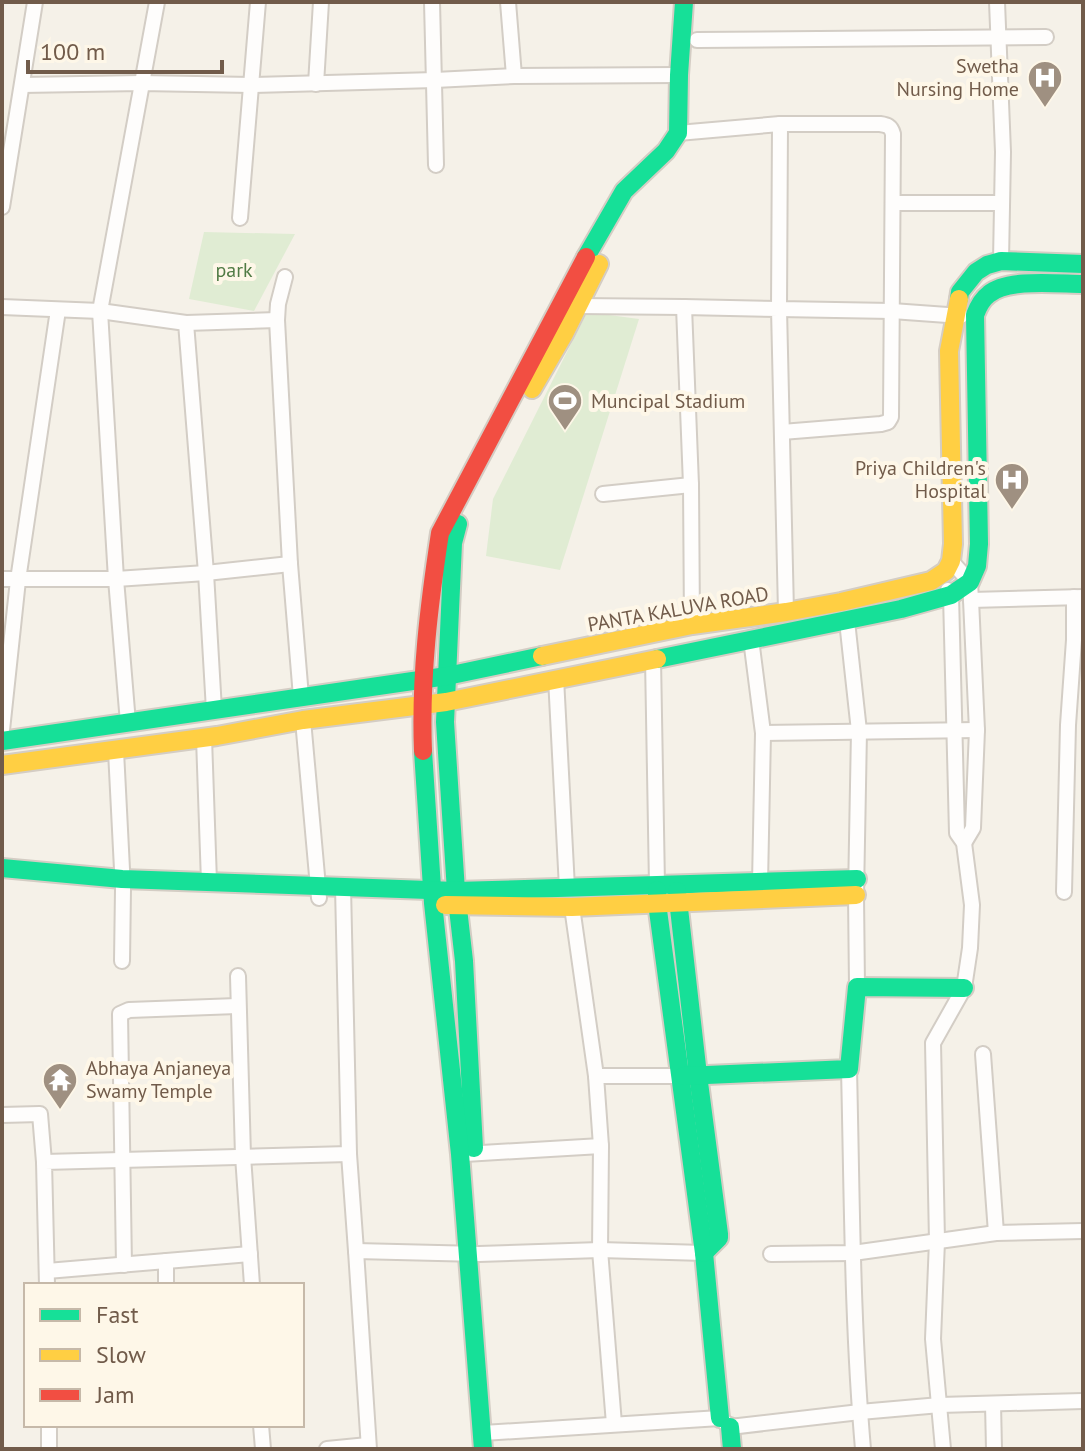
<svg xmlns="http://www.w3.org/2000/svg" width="1085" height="1451" viewBox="0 0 1085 1451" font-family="'PT Sans',sans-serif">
<rect width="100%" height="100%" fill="#f5f1e8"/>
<g fill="#e0ecd3">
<path d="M204,232L295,234L254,311L189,299Z"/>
<path d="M587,312L639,319L560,570L486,556L493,499Z"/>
</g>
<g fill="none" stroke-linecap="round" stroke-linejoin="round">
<defs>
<g id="street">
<path d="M432,2L436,165"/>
<path d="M508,2L514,76"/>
<path d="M997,2L1003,152L1001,261"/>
<path d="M697,40L1046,37"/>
<path d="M316,84L321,2"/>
<path d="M22,85L141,83L251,85L435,80L514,76L679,75"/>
<path d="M780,124L779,309L892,311L961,316"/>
<path d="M678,133L780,124H880C887,125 891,126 893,134L891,417L888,422L881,424L782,432"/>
<path d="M893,203H1002"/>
<path d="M2,207L35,2"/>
<path d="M240,218L258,2"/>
<path d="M285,277L278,304L277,320L290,564L301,697"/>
<path d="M578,306L684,307"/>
<path d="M2,307L100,311L186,323L206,573L214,710"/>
<path d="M186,323L277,320"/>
<path d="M603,494L691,485"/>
<path d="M951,561L970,582L971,600L977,730L973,828L964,843"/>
<path d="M2,579H116L206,573L290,564"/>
<path d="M971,600L1083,597"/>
<path d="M847,621L859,731L856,895L857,987"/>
<path d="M692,625L691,485L684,307L779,309L786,612"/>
<path d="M751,639L763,733L760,883"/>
<path d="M653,659L657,885"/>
<path d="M556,678L567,888"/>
<path d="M303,720L319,898"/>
<path d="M128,723L116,579L100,311L157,2"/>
<path d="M2,730L18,580L58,310"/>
<path d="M763,733L977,730"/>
<path d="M204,738L209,882"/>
<path d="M116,751L123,889L122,961"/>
<path d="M1064,892L1068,725L1074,640V597"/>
<path d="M572,907L596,1076L601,1146L600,1250L614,1424"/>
<path d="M238,976L243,1156L252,1285"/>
<path d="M983,1054L996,1233"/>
<path d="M849,1069C852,1195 852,1323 863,1449"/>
<path d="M596,1076H680"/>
<path d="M2,1115L40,1114L44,1162"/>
<path d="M349,1154L356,1251"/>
<path d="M465,1154L601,1146"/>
<path d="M771,1254L853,1253L996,1233L1083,1231"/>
<path d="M166,1261V1285"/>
<path d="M124,1265L120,1014L129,1010L237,1006"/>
<path d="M47,1271L250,1254"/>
<path d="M47,1285L44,1162L349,1154L343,887"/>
<path d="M993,1404L994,1449"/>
<path d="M49,1425V1449"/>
<path d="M261,1425L263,1449"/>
<path d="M483,1433L720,1418L730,1427L860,1412L940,1405L1083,1401"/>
<path d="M327,1449L368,1445"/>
<path d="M369,1449L356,1251L479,1254L600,1250L704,1253"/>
<path d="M943,1449L933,1339L937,1241L933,1043L964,988L970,948L972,905L964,843L957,833L951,595L948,590"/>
</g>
<g id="fast">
<path d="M586,257L624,191L666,151L678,133L679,75L684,2"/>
<path d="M959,299L960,292L976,272L987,265L1001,261L1083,264"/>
<path d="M458,524L453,543L445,722L456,891L464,961L474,1148"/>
<path d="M657,659L901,609L951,595L970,582L977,566L979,544L975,315C978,307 982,299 989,294C1008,278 1059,284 1083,284"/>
<path d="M2,741L447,676L542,656"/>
<path d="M423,751L433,903L460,1154L483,1449"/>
<path d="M2,868L122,879L456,891L857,879"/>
<path d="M657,890V903L704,1253L720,1418"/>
<path d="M677,891L698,1075L719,1234V1238L704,1253"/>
<path d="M684,1076L849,1069L857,987L964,988"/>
<path d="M730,1427L732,1449"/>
</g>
<g id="slow">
<path d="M532,389L564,334L599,264"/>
<path d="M542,656L692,625L786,612L841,602L931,581L946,571L951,561L953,544L949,351L959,299"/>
<path d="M2,765L217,736L303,720L446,702L657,659"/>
<path d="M445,905L572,907L856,895"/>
</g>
<path id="jam" d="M423,751C420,678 429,605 440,533L586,257"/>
</defs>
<use href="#street" stroke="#d3cdc5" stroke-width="18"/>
<use href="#fast" stroke="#d4cdc4" stroke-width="22"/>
<use href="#slow" stroke="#d4cdc4" stroke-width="22"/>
<use href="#jam" stroke="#d4cdc4" stroke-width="22"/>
<use href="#street" stroke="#fefdfc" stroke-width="14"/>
<use href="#fast" stroke="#16e098" stroke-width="18"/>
<use href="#slow" stroke="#ffcf43" stroke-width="18"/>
<use href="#jam" stroke="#f24e42" stroke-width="18"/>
</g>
<defs>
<symbol id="hospital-pin" viewBox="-11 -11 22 30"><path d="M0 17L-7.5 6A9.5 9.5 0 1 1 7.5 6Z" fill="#9f9081" stroke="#fef7e8"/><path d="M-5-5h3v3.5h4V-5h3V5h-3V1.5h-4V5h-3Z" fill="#fff"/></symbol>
<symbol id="stadium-pin" viewBox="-11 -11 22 30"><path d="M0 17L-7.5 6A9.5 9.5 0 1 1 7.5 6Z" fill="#9f9081" stroke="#fef7e8"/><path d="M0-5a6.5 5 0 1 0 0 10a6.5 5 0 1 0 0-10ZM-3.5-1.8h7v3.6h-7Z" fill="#fff"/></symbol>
<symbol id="temple-pin" viewBox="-11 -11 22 30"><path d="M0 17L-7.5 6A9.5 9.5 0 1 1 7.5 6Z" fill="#9f9081" stroke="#fef7e8"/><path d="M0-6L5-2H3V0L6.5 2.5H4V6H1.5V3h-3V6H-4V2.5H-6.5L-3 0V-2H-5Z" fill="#fff"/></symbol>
</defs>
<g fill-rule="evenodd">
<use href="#hospital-pin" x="1025" y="58" width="40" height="54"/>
<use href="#stadium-pin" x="545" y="381" width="40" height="54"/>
<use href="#hospital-pin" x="992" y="460" width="40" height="54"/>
<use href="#temple-pin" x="40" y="1060" width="40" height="54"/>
</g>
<g text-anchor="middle" stroke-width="8" stroke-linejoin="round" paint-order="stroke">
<g font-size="20" fill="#715b4a" stroke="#fef7e8" text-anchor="end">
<text x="1019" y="73">Swetha<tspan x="1019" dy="23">Nursing Home</tspan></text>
<text x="591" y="408" text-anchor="start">Muncipal Stadium</text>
<text x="986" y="475">Priya Children's<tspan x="986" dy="23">Hospital</tspan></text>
<text x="86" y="1075" text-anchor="start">Abhaya Anjaneya<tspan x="86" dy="23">Swamy Temple</tspan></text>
</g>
<g font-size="20" fill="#517b45" stroke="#fef7e8">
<text x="234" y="277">park</text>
</g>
<g font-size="20" fill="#715b4a" stroke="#fef7e8">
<text transform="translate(678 609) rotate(-10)" y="7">PANTA KALUVA ROAD</text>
</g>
</g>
<rect width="1085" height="1451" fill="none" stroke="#715b4a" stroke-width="8"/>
<rect x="24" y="1283" width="280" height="144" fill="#fef7e8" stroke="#c6b9a9" stroke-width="2"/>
<rect x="40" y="1309" width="40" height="12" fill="#16e098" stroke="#c6b9a9" stroke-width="2"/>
<text x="96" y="1323" font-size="24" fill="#715b4a">Fast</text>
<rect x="40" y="1349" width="40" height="12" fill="#ffcf43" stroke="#c6b9a9" stroke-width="2"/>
<text x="96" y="1363" font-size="24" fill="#715b4a">Slow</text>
<rect x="40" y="1389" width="40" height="12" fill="#f24e42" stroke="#c6b9a9" stroke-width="2"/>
<text x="96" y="1403" font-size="24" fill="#715b4a">Jam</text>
<path d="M28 60v12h194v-12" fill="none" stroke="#715b4a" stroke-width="4"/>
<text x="40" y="60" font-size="24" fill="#715b4a" stroke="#fef7e8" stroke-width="6" paint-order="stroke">100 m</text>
</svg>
